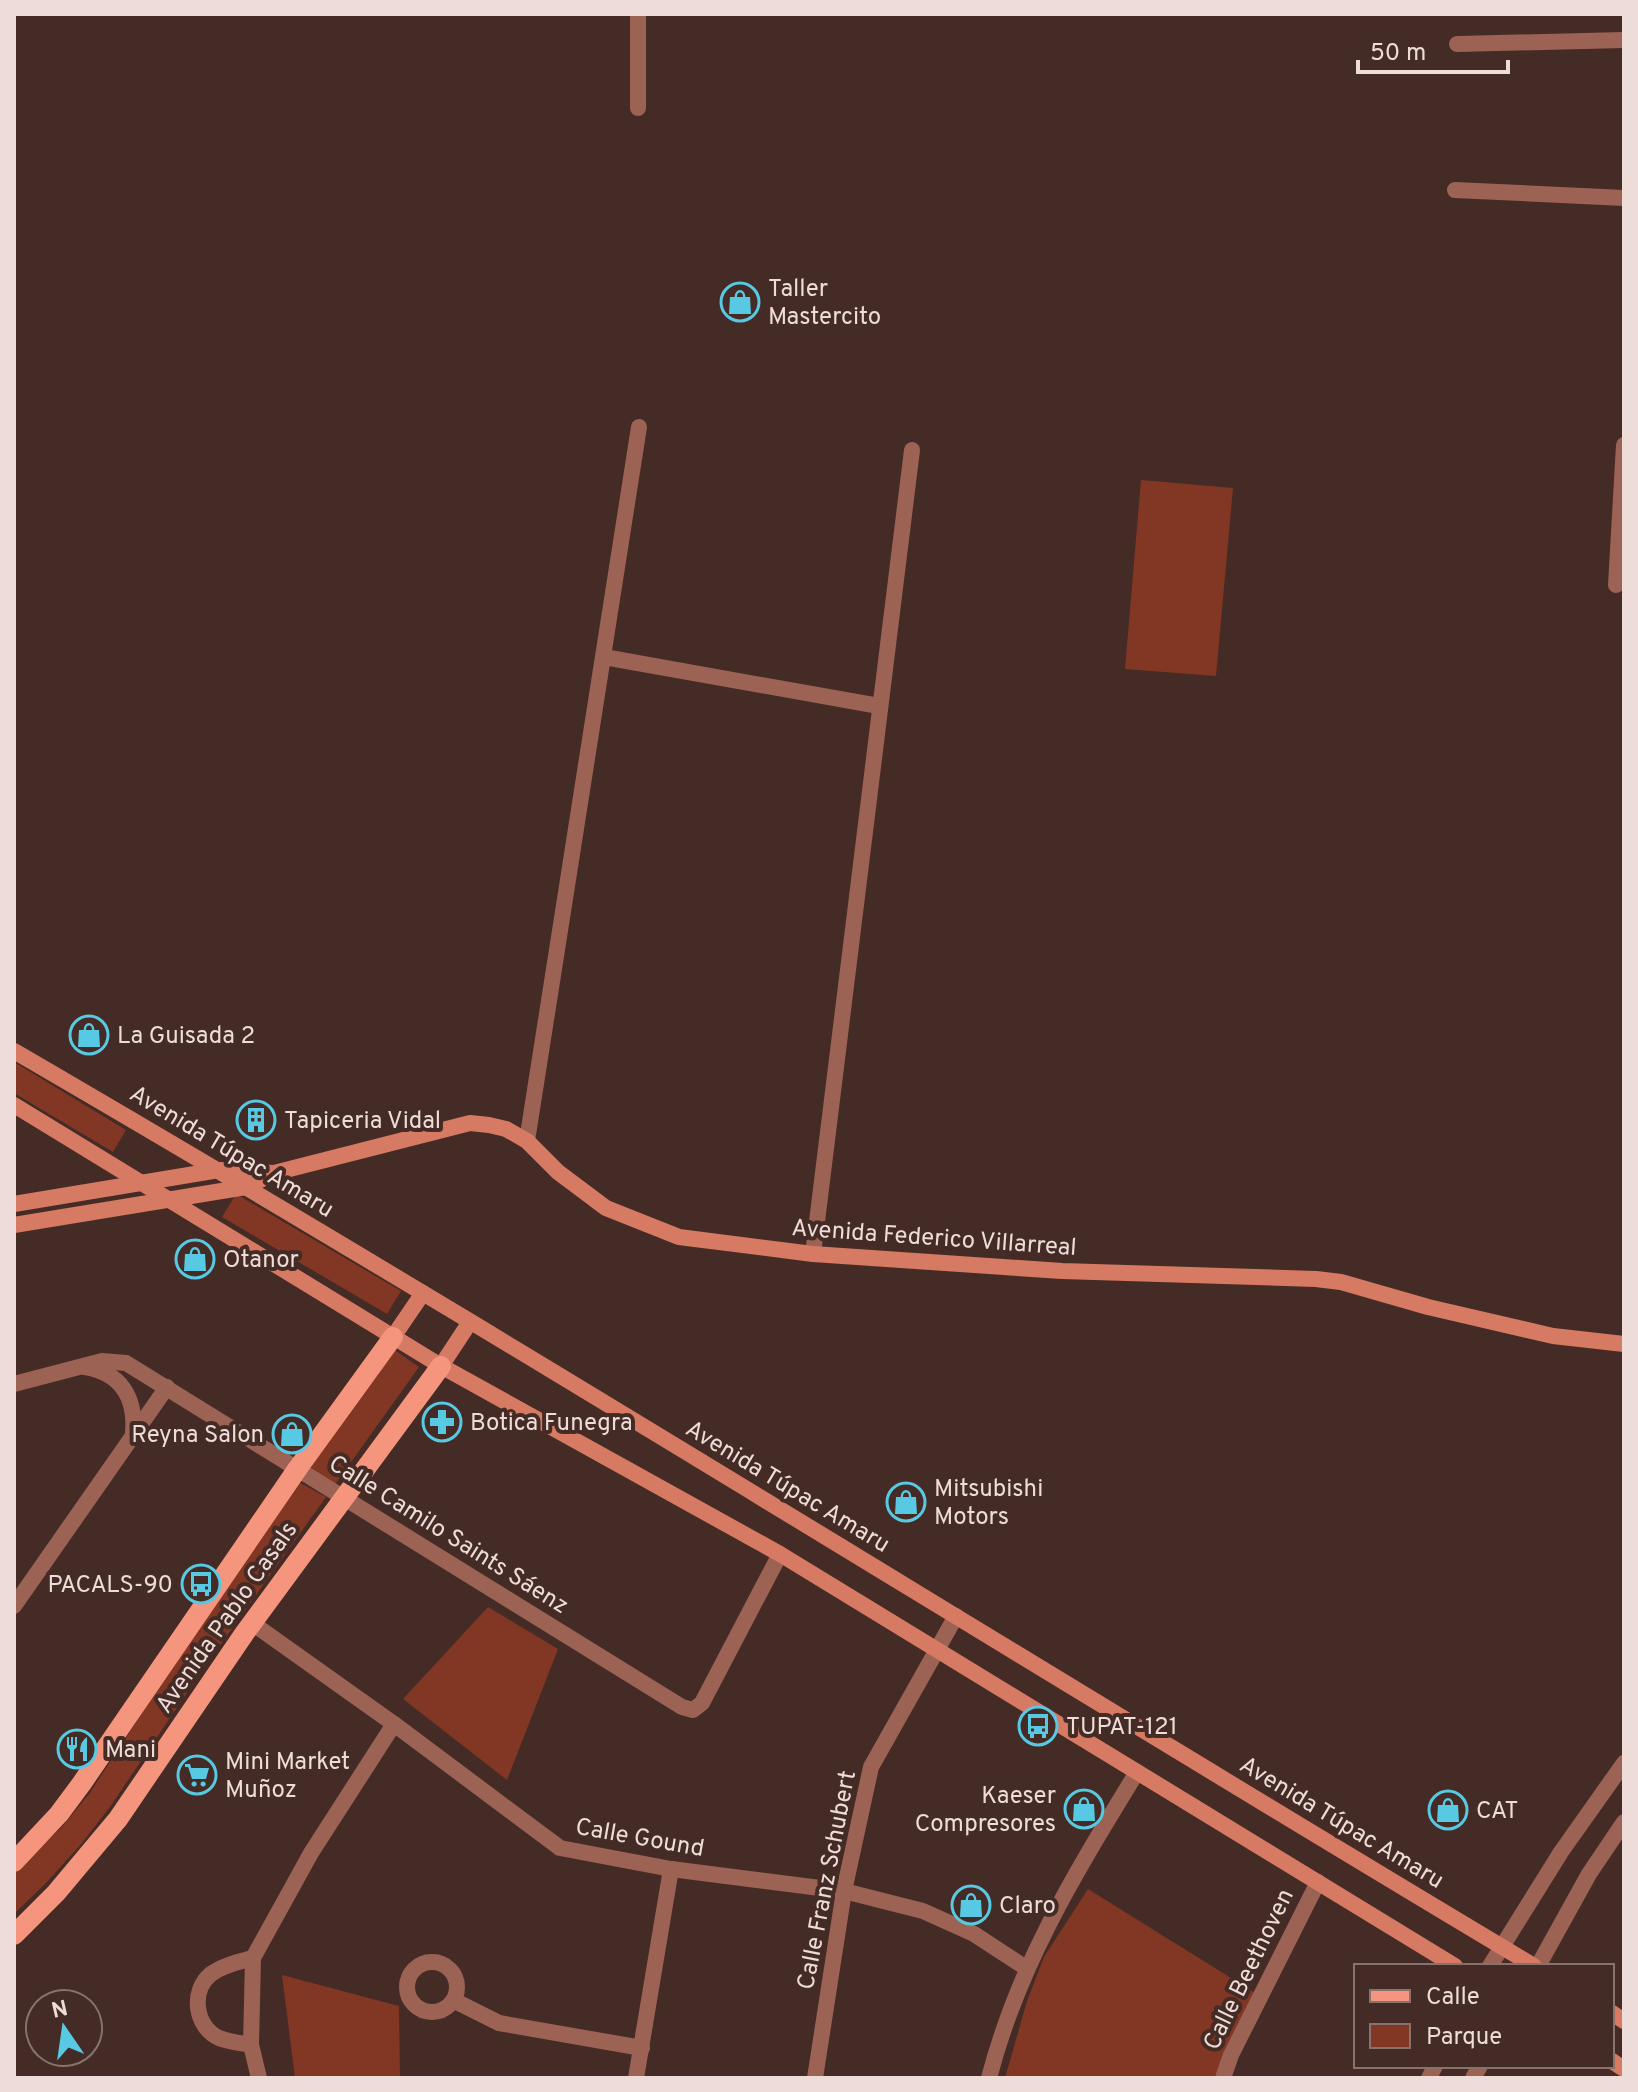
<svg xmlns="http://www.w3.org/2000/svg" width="1638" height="2092" viewBox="0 0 1638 2092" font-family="Overpass,sans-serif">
<rect width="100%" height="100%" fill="#452b25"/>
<g fill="#823624">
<path d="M1141,480L1233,488L1216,676L1125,669Z"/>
<path d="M14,1062L126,1130L113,1152L14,1093Z"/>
<path d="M236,1194L401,1291L387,1314L222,1217Z"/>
<path d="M392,1348L419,1367L334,1486L307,1467Z"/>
<path d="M295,1480L326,1497L201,1672L110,1807L82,1843L47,1882L14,1914V1872L61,1828L89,1794Z"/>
<path d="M488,1607L558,1649L507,1780L403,1699Z"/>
<path d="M1088,1889L1255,1993L1231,2055L1213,2078H1005L1027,2001L1044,1957Z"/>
<path d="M282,1975L399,2006L400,2078H295Z"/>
</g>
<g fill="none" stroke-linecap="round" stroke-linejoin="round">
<g stroke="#9c6253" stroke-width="16">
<path d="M638,14V108"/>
<path d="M1457,44L1624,40"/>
<path d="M1455,190L1624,198"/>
<path d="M1616,585L1624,445"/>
<path d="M604,657L879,706"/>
<path d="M527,1141L639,427"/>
<path d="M813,1254L912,450"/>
<path d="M85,1367C121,1373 136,1397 133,1433"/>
<path d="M14,1384L102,1361L126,1363L682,1707L693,1710L702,1703L780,1554"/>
<path d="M14,1606L167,1387"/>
<path d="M252,1623L394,1724L560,1848L671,1869L844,1891L923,1911L974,1934L1026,1968"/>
<circle cx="432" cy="1987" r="25"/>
<path d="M455,2001L499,2023L642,2048"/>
<path d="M251,2045C241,2043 229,2042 219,2038C195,2027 190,1991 211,1974C223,1965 239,1962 253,1958"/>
<path d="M259,2078L251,2045L253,1958L311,1853L394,1724"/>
<path d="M636,2078L671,1869"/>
<path d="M815,2078L844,1891L871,1767L956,1616"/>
<path d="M989,2078C1019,1963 1076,1872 1137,1772"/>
<path d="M1223,2078L1231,2055L1318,1882"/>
</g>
<g stroke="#9c6253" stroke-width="16">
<path d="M1490,1966L1561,1852L1624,1763"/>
<path d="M1538,1966L1589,1874L1624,1822"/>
<path d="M1429,2078L1435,2066"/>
<path d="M1473,2078L1480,2066"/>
</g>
<g stroke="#d77a63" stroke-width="16">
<path d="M14,1051C525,1348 1026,1663 1534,1966"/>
<path d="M14,1105L441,1366L780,1554L1455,1966"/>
<path d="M14,1204L219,1170L274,1173"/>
<path d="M14,1225L246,1187L274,1173L470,1123L489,1125L506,1129L527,1141L558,1172L606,1208L679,1237L813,1254L1062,1271L1316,1279L1341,1282L1428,1307L1553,1336L1624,1344"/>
<path d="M393,1337L423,1293"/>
<path d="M441,1366L470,1322"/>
<path d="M1612,2013L1624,2021"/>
<path d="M1612,2061L1624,2069"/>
</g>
<g stroke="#f6957d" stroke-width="20">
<path d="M14,1862L59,1814L82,1783L298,1468L393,1337"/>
<path d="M14,1935L56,1893L118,1819L244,1634L441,1366"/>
</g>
</g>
<defs>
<symbol id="shop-ring" viewBox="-11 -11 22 22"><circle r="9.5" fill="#452b25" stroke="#57c9e2" stroke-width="1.5"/><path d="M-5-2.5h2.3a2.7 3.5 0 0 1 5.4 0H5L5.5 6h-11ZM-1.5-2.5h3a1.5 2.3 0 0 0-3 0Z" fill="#57c9e2"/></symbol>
<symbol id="building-ring" viewBox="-11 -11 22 22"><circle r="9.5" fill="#452b25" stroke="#57c9e2" stroke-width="1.5"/><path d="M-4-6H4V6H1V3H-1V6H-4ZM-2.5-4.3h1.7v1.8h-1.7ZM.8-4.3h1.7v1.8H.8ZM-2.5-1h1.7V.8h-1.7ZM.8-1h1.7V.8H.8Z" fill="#57c9e2"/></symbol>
<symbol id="pharmacy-ring" viewBox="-11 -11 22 22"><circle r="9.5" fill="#452b25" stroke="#57c9e2" stroke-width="1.5"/><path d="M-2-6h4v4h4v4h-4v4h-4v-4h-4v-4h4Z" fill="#57c9e2"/></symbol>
<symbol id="bus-ring" viewBox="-11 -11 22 22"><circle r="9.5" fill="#452b25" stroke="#57c9e2" stroke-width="1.5"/><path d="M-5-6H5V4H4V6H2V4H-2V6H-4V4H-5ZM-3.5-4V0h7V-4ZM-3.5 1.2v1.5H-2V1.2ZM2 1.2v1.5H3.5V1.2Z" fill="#57c9e2"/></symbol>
<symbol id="restaurant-ring" viewBox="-11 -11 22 22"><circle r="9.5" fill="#452b25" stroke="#57c9e2" stroke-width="1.5"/><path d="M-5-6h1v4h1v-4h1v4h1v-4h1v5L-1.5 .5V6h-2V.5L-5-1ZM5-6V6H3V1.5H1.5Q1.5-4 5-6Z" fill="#57c9e2"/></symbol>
<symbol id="supermarket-ring" viewBox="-11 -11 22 22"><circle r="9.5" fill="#452b25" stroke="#57c9e2" stroke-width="1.5"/><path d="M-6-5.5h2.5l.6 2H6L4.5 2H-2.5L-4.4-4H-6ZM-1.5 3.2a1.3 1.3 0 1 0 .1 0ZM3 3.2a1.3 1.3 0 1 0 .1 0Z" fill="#57c9e2"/></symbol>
</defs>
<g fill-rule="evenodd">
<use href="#shop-ring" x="718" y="280" width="44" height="44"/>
<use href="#shop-ring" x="67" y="1013" width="44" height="44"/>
<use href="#building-ring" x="234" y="1098" width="44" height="44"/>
<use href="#shop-ring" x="173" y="1237" width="44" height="44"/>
<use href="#pharmacy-ring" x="420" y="1400" width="44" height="44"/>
<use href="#shop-ring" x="270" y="1412" width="44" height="44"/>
<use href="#shop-ring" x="884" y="1480" width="44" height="44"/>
<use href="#bus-ring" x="179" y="1562" width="44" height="44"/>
<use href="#bus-ring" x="1016" y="1704" width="44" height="44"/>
<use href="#restaurant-ring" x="55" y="1727" width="44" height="44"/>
<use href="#supermarket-ring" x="175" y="1753" width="44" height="44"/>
<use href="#shop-ring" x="1062" y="1787" width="44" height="44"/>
<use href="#shop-ring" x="1426" y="1788" width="44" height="44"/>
<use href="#shop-ring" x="949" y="1883" width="44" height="44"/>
</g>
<g text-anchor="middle" stroke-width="8" stroke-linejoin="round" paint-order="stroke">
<g font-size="24" fill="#eddcd8" stroke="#452b25" text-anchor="start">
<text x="768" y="296">Taller<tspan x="768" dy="28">Mastercito</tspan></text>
<text x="117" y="1043">La Guisada 2</text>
<text x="284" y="1128">Tapiceria Vidal</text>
<text x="223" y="1267">Otanor</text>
<text x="470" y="1430">Botica Funegra</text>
<text x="264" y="1442" text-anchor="end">Reyna Salon</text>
<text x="934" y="1496">Mitsubishi<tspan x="934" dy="28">Motors</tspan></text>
<text x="173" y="1592" text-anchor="end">PACALS-90</text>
<text x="1066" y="1734">TUPAT-121</text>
<text x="105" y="1757">Mani</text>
<text x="225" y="1769">Mini Market<tspan x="225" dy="28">Muñoz</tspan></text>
<text x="1056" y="1803" text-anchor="end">Kaeser<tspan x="1056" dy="28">Compresores</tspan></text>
<text x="1476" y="1818">CAT</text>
<text x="999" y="1913">Claro</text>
</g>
<g font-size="24" fill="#eddcd8" stroke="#452b25">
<text transform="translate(232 1151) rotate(31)" y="8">Avenida Túpac Amaru</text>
<text transform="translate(934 1237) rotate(4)" y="8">Avenida Federico Villarreal</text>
<text transform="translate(788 1486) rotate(31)" y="8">Avenida Túpac Amaru</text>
<text transform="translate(449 1534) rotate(32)" y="8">Calle Camilo Saints Sáenz</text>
<text transform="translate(226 1617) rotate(-55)" y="8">Avenida Pablo Casals</text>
<text transform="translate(1342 1822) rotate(31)" y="8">Avenida Túpac Amaru</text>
<text transform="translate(640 1837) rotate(10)" y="8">Calle Gound</text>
<text transform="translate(826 1880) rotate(-79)" y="8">Calle Franz Schubert</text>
<text transform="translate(1248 1969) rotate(-64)" y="8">Calle Beethoven</text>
</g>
</g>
<rect width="1638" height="2092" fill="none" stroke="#eddcd8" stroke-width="32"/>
<rect x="1354" y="1964" width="260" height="104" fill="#452b25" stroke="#88726d" stroke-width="2"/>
<rect x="1370" y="1990" width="40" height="12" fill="#f6957d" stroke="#88726d" stroke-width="2"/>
<text x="1426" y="2004" font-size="24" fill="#eddcd8">Calle</text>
<rect x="1370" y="2024" width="40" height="24" fill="#823624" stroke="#88726d" stroke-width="2"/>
<text x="1426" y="2044" font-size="24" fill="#eddcd8">Parque</text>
<g transform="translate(64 2028) rotate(347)"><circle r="38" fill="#452b25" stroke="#88726d" stroke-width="2"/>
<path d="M0-6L14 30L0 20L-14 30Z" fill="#57c9e2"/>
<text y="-12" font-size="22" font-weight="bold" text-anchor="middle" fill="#eddcd8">N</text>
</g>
<path d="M1358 60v12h150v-12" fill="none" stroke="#eddcd8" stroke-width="4"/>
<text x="1370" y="60" font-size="24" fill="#eddcd8" stroke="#452b25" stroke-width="6" paint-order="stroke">50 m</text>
</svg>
